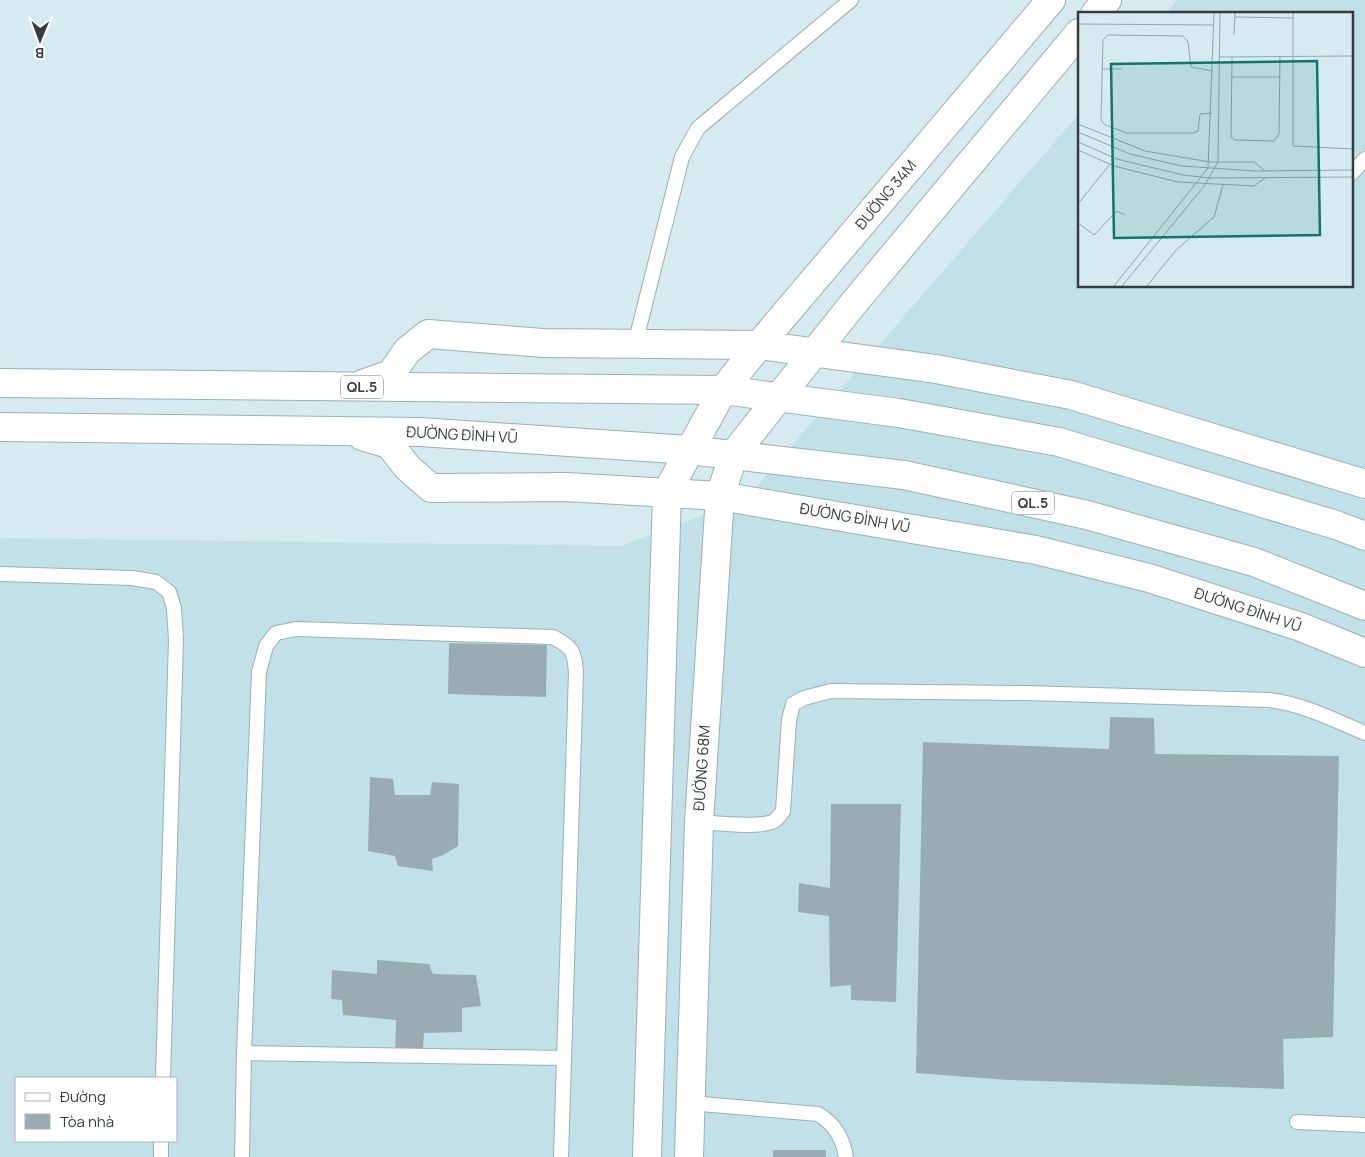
<svg xmlns="http://www.w3.org/2000/svg" width="1365" height="1157" viewBox="0 0 1365 1157" font-family="Manrope,sans-serif">
<rect width="100%" height="100%" fill="#d6ebf0"/>
<path fill="#c2e0e8" fill-rule="evenodd" d="M1177,0H1365V1157H0V538L620,546L745,500L1079,114V286H1351V14H1166ZM16,1078H176V1141H16Z"/>
<g fill="#99acb2">
<path d="M449,643L547,645L546,697L448,694Z"/>
<path d="M1110,717L1154,718L1155,754L1339,756L1333,1037L1283,1039L1284,1089L1008,1080L916,1073L923,742L1109,749Z"/>
<path d="M370,777L393,779L395,795H430L432,782L459,784L458,846L443,855L432,859L433,871L398,866L395,856L368,851Z"/>
<path d="M831,804H901L896,1002L851,1000V985L830,987L829,916L798,912L799,883L830,888Z"/>
<path d="M377,960L429,964L433,974L476,975L481,1006L462,1008V1032L424,1033L423,1049L395,1050L396,1020L343,1015L342,1000L331,999L332,970L377,974Z"/>
<rect x="773" y="1150" width="53" height="7"/>
</g>
<g fill="none" stroke-linecap="round" stroke-linejoin="round">
<defs>
<g id="lane">
<path d="M1351,174L1365,159"/>
<path d="M635,344L682,157L698,128L851,0"/>
<path d="M0,574L132,578L156,582L169,592L174,608L176,640L163,1078"/>
<path d="M699,822C717,823 755,828 772,822C777,820 780,815 783,811L789,720L793,704L804,698L831,691L1025,693L1269,700C1303,704 1334,720 1365,733"/>
<path d="M244,1053L564,1058"/>
<path d="M690,1103L818,1114C835,1124 843,1138 846,1157"/>
<path d="M1297,1122L1365,1125"/>
<path d="M161,1157V1141"/>
<path d="M242,1157L244,1053L259,672L266,646L276,633L296,629L553,637C573,648 574,650 576,672L561,1157"/>
</g>
<g id="street">
<path d="M1095,14L1107,0"/>
<path d="M723,390L759,345L1051,0"/>
<path d="M779,397L853,304L1079,33"/>
</g>
<g id="secondary">
<path d="M647,1157L667,492L723,390"/>
<path d="M689,1157L699,822L720,496L734,454L779,397"/>
</g>
<g id="highway">
<path d="M0,383L723,390L899,413L1059,442L1336,525L1365,536"/>
<path d="M363,384L391,374L407,351L428,334L543,343L759,345L936,369L1071,395L1365,484"/>
<path d="M0,427L420,432L689,450L904,475L1087,515L1254,562L1365,606"/>
<path d="M362,436L389,444L408,468L431,488L566,487L720,496L1036,550L1149,578L1301,627L1365,653"/>
</g>
</defs>
<use href="#lane" stroke="#9cafb5" stroke-width="16"/>
<use href="#street" stroke="#9cafb5" stroke-width="30"/>
<use href="#secondary" stroke="#9cafb5" stroke-width="30"/>
<use href="#highway" stroke="#9cafb5" stroke-width="30"/>
<use href="#lane" stroke="#fff" stroke-width="14"/>
<use href="#street" stroke="#fff" stroke-width="28"/>
<use href="#secondary" stroke="#fff" stroke-width="28"/>
<use href="#highway" stroke="#fff" stroke-width="28"/>
</g>
<g text-anchor="middle" stroke-width="4.5" stroke-linejoin="round" paint-order="stroke">
<g fill="#fff" stroke="#717678" stroke-width="1">
<rect x="341" y="375.5" width="42" height="23" rx="4"/>
<rect x="1012" y="491.5" width="42" height="23" rx="4"/>
</g>
<g font-size="14" font-weight="bold" fill="#343c3e">
<text x="362" y="392">QL.5</text>
<text x="1033" y="508">QL.5</text>
</g>
<g font-size="15" fill="#343c3e" stroke="#fff">
<text transform="translate(886 195) rotate(-50)" y="5">ĐƯỜNG 34M</text>
<text transform="translate(462 435) rotate(3)" y="5">ĐƯỜNG ĐÌNH VŨ</text>
<text transform="translate(855 518) rotate(10)" y="5">ĐƯỜNG ĐÌNH VŨ</text>
<text transform="translate(1248 610) rotate(18)" y="5">ĐƯỜNG ĐÌNH VŨ</text>
<text transform="translate(702 768) rotate(-86)" y="5">ĐƯỜNG 68M</text>
</g>
</g>
<g transform="translate(1078 12)">
<rect width="275" height="275" fill="#d6ebf0"/>
<path fill="none" stroke="#95a5a9" stroke-width="1" d="M215,1V134L275,137M157,5L215,6M0,12L135,13M156,23L157,1M141,45L275,44M154,45L153,125L157,128L196,129L201,122L202,44M24,57H44M154,65H202M134,101L122,102L120,119L115,121H49L27,113L23,108L25,28L30,23L105,24L110,30L113,55L135,59M0,112L67,139L132,150H176L186,158M0,120L52,142L104,154L177,159L275,158M0,130L39,147L105,163L132,166L275,165M0,138L36,154L100,170L176,174L187,166M0,192L32,152M0,211L16,223L39,199L47,203M36,274L130,156L136,1M44,274L127,173L140,150L142,1M69,274L98,238L136,205L145,173"/>
<path fill="#0f766e" fill-opacity="0.15" stroke="#0f766e" stroke-width="2.5" d="M239,49L242,223L36,226L33,52Z"/>
<rect width="275" height="275" fill="none" stroke="#343c3e" stroke-width="2.5"/>
</g>
<rect x="15" y="1077" width="162" height="65" fill="#ffffff" stroke="#aeb1b2"/>
<rect x="25" y="1093" width="25" height="8" fill="#ffffff" stroke="#aeb1b2"/>
<text x="60" y="1102" font-size="15" fill="#343c3e">Đường</text>
<rect x="25" y="1114" width="25" height="15" fill="#99acb2" stroke="#aeb1b2"/>
<text x="60" y="1127" font-size="15" fill="#343c3e">Tòa nhà</text>
<g transform="translate(40 40) rotate(181)" stroke="#ffffff" stroke-width="4" paint-order="stroke">
<path d="M0-4L9 19L0 12L-9 19Z" fill="#343c3e"/>
<text y="-8" font-size="14" font-weight="bold" text-anchor="middle" fill="#343c3e">B</text>
</g>
</svg>
